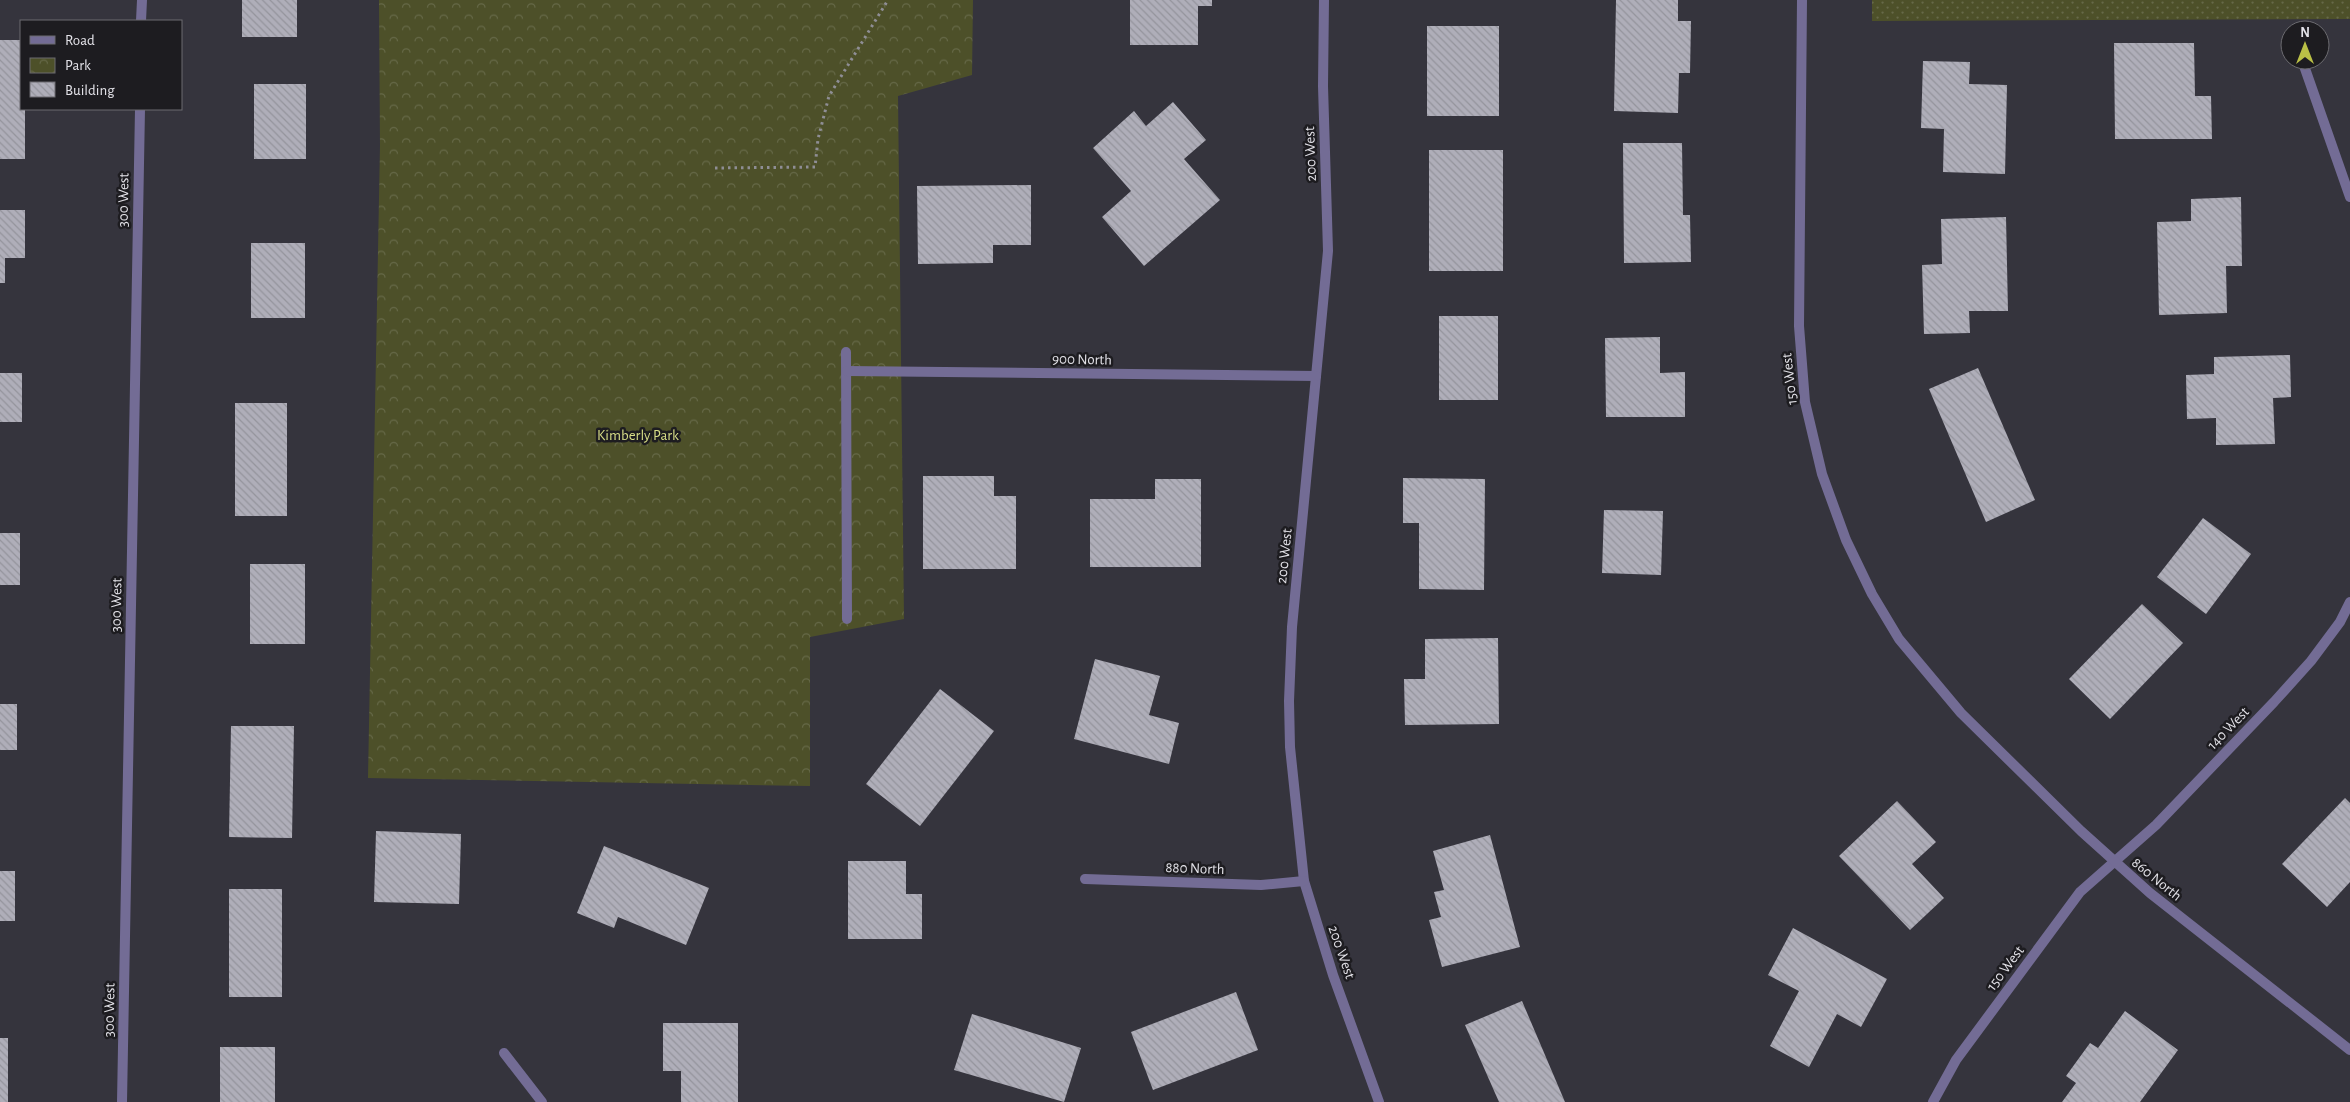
<svg xmlns="http://www.w3.org/2000/svg" width="2350" height="1102" viewBox="0 0 2350 1102" font-family="'Alegreya Sans',sans-serif">
<defs>
<pattern id="grass-dots" width="8" height="8" patternUnits="userSpaceOnUse" patternTransform="scale(1.25)"><rect width="8" height="8" fill="#4d5029"/><path d="M2 2h.1M6 6h.1" fill="none" stroke="#666948" stroke-width="1.8" stroke-linecap="round"/></pattern>
<pattern id="park-crowns" width="20" height="18" patternUnits="userSpaceOnUse" patternTransform="scale(1.25)"><rect width="20" height="18" fill="#4d5029"/><path d="M2 6a3 3 0 1 1 6 0M12 15a3 3 0 1 1 6 0" fill="none" stroke="#666948"/></pattern>
<pattern id="building-back-hatch" width="6" height="6" patternUnits="userSpaceOnUse" patternTransform="scale(1.25)"><rect width="6" height="6" fill="#afaeb9"/><path d="M-1 5l2 2M0 0l6 6M5-1l2 2" fill="none" stroke="#94949c"/></pattern>
</defs>
<rect width="100%" height="100%" fill="#35343d"/>
<path fill="url(#grass-dots)" d="M1872,0H2350V19L1872,21Z"/>
<path fill="url(#park-crowns)" d="M379,0H973L972,75L898,96L904,619L810,637V786L368,778L380,146Z"/>
<g fill="url(#building-back-hatch)">
<rect x="242" y="0" width="55" height="37"/>
<path d="M1130,0H1212V6H1198V45H1130Z"/>
<path d="M1616,0H1678V21H1691L1690,73H1679L1678,113L1614,111Z"/>
<rect x="1427" y="26" width="72" height="90"/>
<path d="M0,40H21V109H25V159H0Z"/>
<path d="M2114,43H2194L2195,96H2211L2212,139H2115Z"/>
<path d="M1923,61L1970,62L1969,84L2007,85L2005,174L1943,172L1944,129L1921,128Z"/>
<rect x="254" y="84" width="52" height="75"/>
<path d="M1173,102L1206,140L1184,159L1220,200L1144,266L1102,217L1131,191L1093,148L1134,111L1146,126Z"/>
<path d="M1623,143H1682L1683,215H1690L1691,262L1624,263Z"/>
<rect x="1429" y="150" width="74" height="121"/>
<path d="M1031,185V245H993V263L918,264L917,186Z"/>
<path d="M2241,197L2242,266H2226L2227,313L2159,315L2157,222L2191,221V199Z"/>
<path d="M0,210H25V258H5V283H0Z"/>
<path d="M2006,217L2008,311H1969L1970,333L1924,334L1922,265L1942,264L1941,219Z"/>
<rect x="251" y="243" width="54" height="75"/>
<rect x="1439" y="316" width="59" height="84"/>
<path d="M1660,337V373L1685,372V417H1606L1605,338Z"/>
<path d="M2290,355L2291,397L2273,398L2275,444L2216,445V418L2187,419L2186,375L2214,374V357Z"/>
<path d="M1978,368L2035,500L1986,522L1929,389Z"/>
<rect x="0" y="373" width="22" height="49"/>
<rect x="235" y="403" width="52" height="113"/>
<path d="M923,476H994V496H1016V569H923Z"/>
<path d="M1403,478L1485,479L1484,590L1419,589V523H1403Z"/>
<path d="M1155,479H1201V567H1090V499H1155Z"/>
<path d="M1604,510L1663,511L1661,575L1602,573Z"/>
<path d="M2203,518L2251,554L2206,614L2157,577Z"/>
<rect x="0" y="533" width="20" height="52"/>
<rect x="250" y="564" width="55" height="80"/>
<path d="M2142,604L2183,643L2110,719L2069,679Z"/>
<path d="M1498,638L1499,724L1405,725L1404,679H1425V639Z"/>
<path d="M1095,659L1160,676L1149,715L1179,723L1169,764L1074,739Z"/>
<path d="M940,689L994,731L920,826L866,784Z"/>
<rect x="0" y="704" width="17" height="46"/>
<path d="M231,726H294L292,838L229,837Z"/>
<path d="M2345,798L2350,803V882L2327,907L2282,864Z"/>
<path d="M1897,801L1936,842L1912,864L1944,898L1910,930L1839,856Z"/>
<path d="M376,831L461,834L459,904L374,902Z"/>
<path d="M1490,835L1520,947L1442,967L1429,920L1441,917L1434,892L1444,890L1433,851Z"/>
<path d="M604,846L709,888L686,945L618,917L614,928L577,913Z"/>
<path d="M848,861H906V894H922V939H848Z"/>
<rect x="0" y="871" width="15" height="50"/>
<rect x="229" y="889" width="53" height="108"/>
<path d="M1793,928L1887,979L1861,1027L1837,1014L1809,1067L1770,1046L1799,991L1768,975Z"/>
<path d="M1236,992L1258,1050L1153,1090L1131,1032Z"/>
<path d="M1522,1001L1565,1102H1499L1465,1025Z"/>
<path d="M2125,1011L2178,1050L2140,1102H2062L2076,1083L2066,1076L2090,1043L2098,1048Z"/>
<path d="M972,1014L1081,1048L1064,1102L954,1070Z"/>
<path d="M663,1023H738V1102H681V1071H663Z"/>
<rect x="0" y="1038" width="8" height="64"/>
<rect x="220" y="1047" width="55" height="55"/>
</g>
<g fill="none" stroke-linecap="round" stroke-linejoin="round">
<path stroke="#8f8e95" stroke-width="3" stroke-dasharray="2.5 4" stroke-linecap="butt" d="M715,168L815,167L818,139L829,96L888,0"/>
<path stroke="#736c95" stroke-width="10" d="M846,352L847,619"/>
<g stroke="#736c95" stroke-width="10">
<path d="M1324,0L1323,86L1328,251L1292,627L1289,701L1290,747L1304,881L1333,975L1379,1102"/>
<path d="M141,21L142,0"/>
<path d="M2302,60L2350,197"/>
<path d="M847,371L1316,376"/>
<path d="M1085,879L1261,885L1304,881"/>
<path d="M504,1053L542,1102"/>
<path d="M122,1102L140,109"/>
<path d="M1933,1102L1956,1060L2080,892L2156,825L2274,702L2311,661L2340,622L2350,602"/>
</g>
<path stroke="#736c95" stroke-width="10" d="M1802,0L1799,326L1805,402L1822,474L1846,540L1872,594L1899,639L1961,713L2081,831L2150,893L2350,1050"/>
</g>
<g text-anchor="middle" stroke-width="5" stroke-linejoin="round" paint-order="stroke">
<g font-size="15" fill="#e3e2e8" stroke="#1d1c20">
<text transform="translate(1310 154) rotate(-92)" y="5">200 West</text>
<text transform="translate(123 200) rotate(-89)" y="5">300 West</text>
<text transform="translate(1082 359) rotate(1)" y="5">900 North</text>
<text transform="translate(1789 379) rotate(-96)" y="5">150 West</text>
<text transform="translate(1284 556) rotate(-84)" y="5">200 West</text>
<text transform="translate(116 605) rotate(-89)" y="5">300 West</text>
<text transform="translate(2228 728) rotate(-46)" y="5">140 West</text>
<text transform="translate(1195 868) rotate(2)" y="5">880 North</text>
<text transform="translate(2157 879) rotate(39)" y="5">860 North</text>
<text transform="translate(1342 952) rotate(71)" y="5">200 West</text>
<text transform="translate(2005 968) rotate(-53)" y="5">150 West</text>
<text transform="translate(109 1010) rotate(-89)" y="5">300 West</text>
</g>
<g font-size="15" fill="#d8de87" stroke="#1d1c20">
<text x="638" y="440">Kimberly Park</text>
</g>
</g>
<rect x="20" y="20" width="162" height="90" fill="#1d1c20" stroke="#6c6b70"/>
<rect x="30" y="36" width="25" height="8" fill="#736c95" stroke="#6c6b70"/>
<text x="65" y="45" font-size="15" fill="#e3e2e8">Road</text>
<rect x="30" y="58" width="25" height="15" fill="url(#park-crowns)" stroke="#6c6b70"/>
<text x="65" y="70" font-size="15" fill="#e3e2e8">Park</text>
<rect x="30" y="82" width="25" height="15" fill="url(#building-back-hatch)" stroke="#6c6b70"/>
<text x="65" y="95" font-size="15" fill="#e3e2e8">Building</text>
<g transform="translate(2305 45)"><circle r="24" fill="#1d1c20" stroke="#6c6b70"/>
<path d="M0-4L9 19L0 12L-9 19Z" fill="#bac046"/>
<text y="-8" font-size="14" font-weight="bold" text-anchor="middle" fill="#e3e2e8">N</text>
</g>
</svg>
